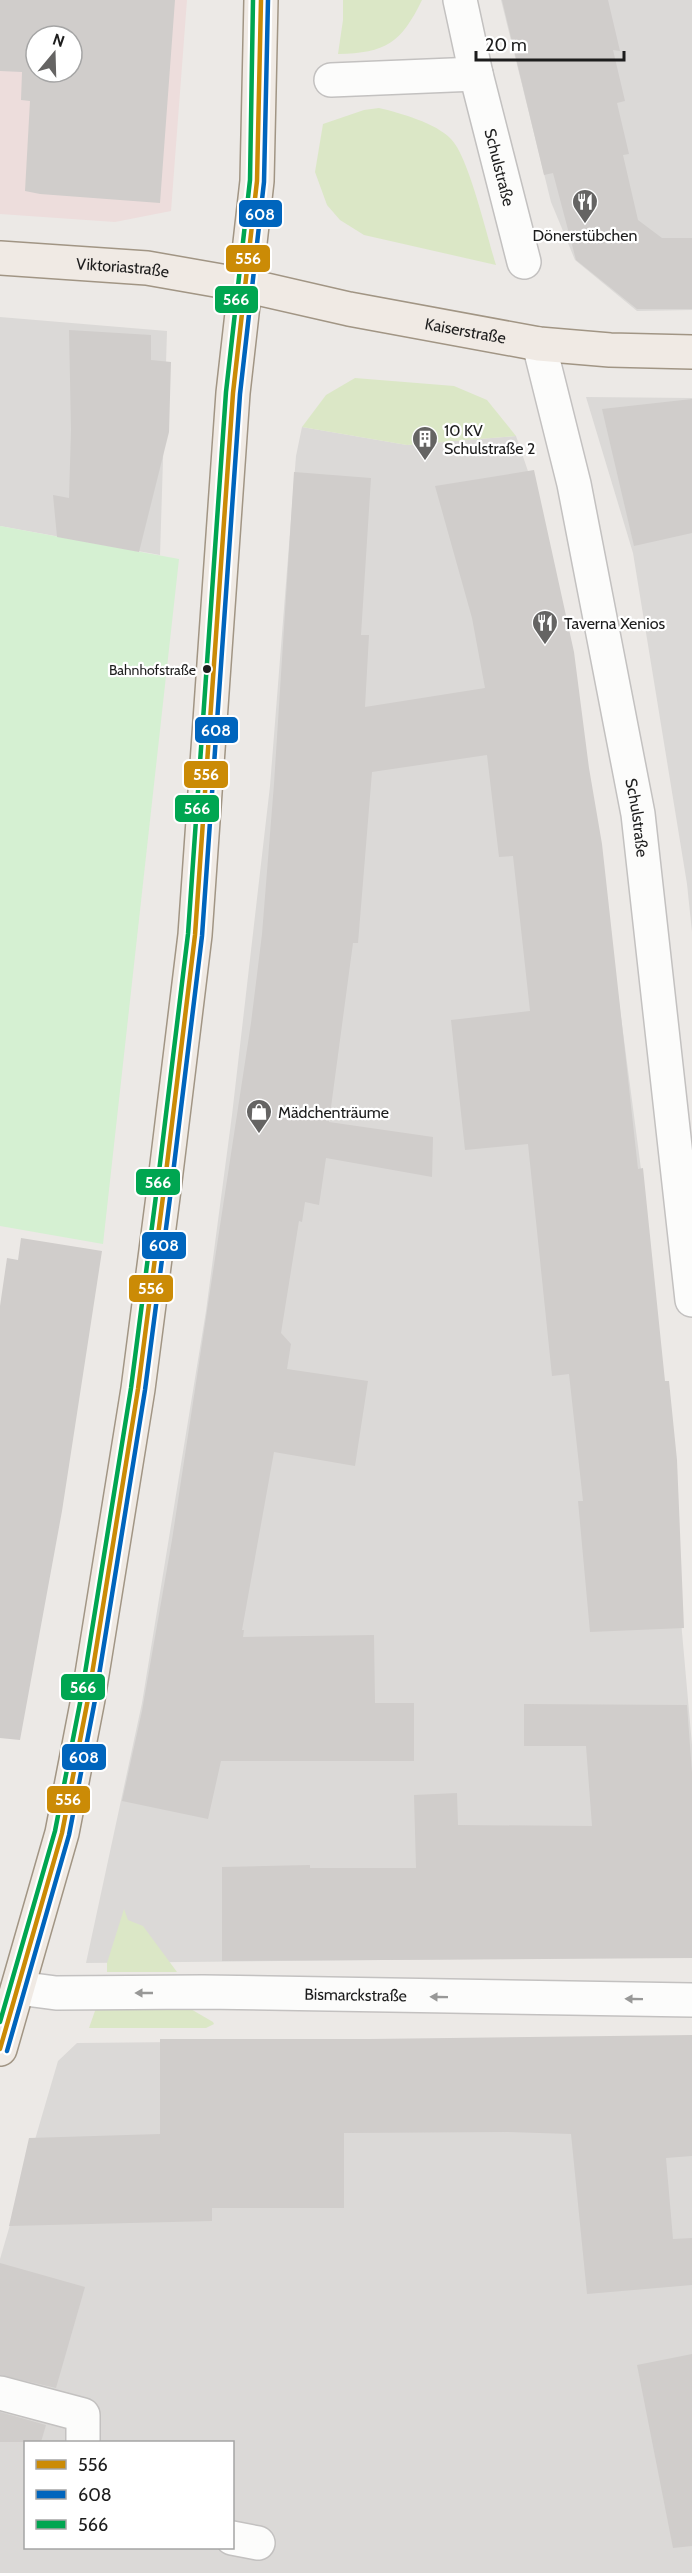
<svg xmlns="http://www.w3.org/2000/svg" width="692" height="2573" viewBox="0 0 692 2573" font-family="Cabin,sans-serif">
<rect width="100%" height="100%" fill="#ece9e6"/>
<g fill="#dbd9d7" fill-rule="evenodd">
<path d="M501,0H692V310L637,311L575,260L551,202Z"/>
<path d="M0,317L167,331L160,555L0,526Z"/>
<path d="M586,397L692,398V932L687,884L633,553Z"/>
<path d="M302,427L407,445L516,436L531,480L597,834L641,1169L692,1745V1957L86,1963L142,1703L206,1311L232,1115L270,786L296,456Z"/>
<path d="M692,2037V2573H0V2259L58,2061L77,2043ZM26,2442H232V2548H26Z"/>
</g>
<path fill="#eddddc" fill-rule="evenodd" d="M0,0H187L171,211L115,222L0,214ZM36,36H72V72H36Z"/>
<g fill="#dbe7c6">
<path d="M343,0H422C401,43 386,53 338,54L343,20Z"/>
<path d="M379,108C400,113 436,123 451,139C469,157 487,237 496,265L364,235L340,220L327,205L315,172L323,124L364,110Z"/>
<path d="M355,378L454,386L487,400L516,436L407,445L302,427L326,395Z"/>
<path d="M124,1909L128,1920L143,1926L177,1972H107V1963Z"/>
<path d="M96,2008H189L213,2022L214,2024L206,2028H89Z"/>
</g>
<path fill="#d5f0d2" d="M0,526L179,559L103,1244L0,1226Z"/>
<g fill="#d0cdcb" fill-rule="evenodd">
<path d="M0,0H175L160,203L40,194L25,191L30,101L21,100L22,72L0,71ZM36,36H72V72H36Z"/>
<path d="M502,0H608L620,51L613,50L625,101L617,103L629,154L623,155L638,220L662,238H692V309H637L576,260L553,173L544,175Z"/>
<path d="M69,330L151,335V360L171,362L169,432L139,552L57,537L53,495L69,498L71,430Z"/>
<path d="M692,399V533L634,546L602,409Z"/>
<path d="M534,470L574,652L589,768L602,844L638,1169L643,1168L665,1381H669L677,1460L684,1628L590,1632L578,1501H583L569,1374L552,1376L528,1144L465,1150L451,1020L530,1011L513,856L499,857L487,755L372,772L358,943H353L329,1122L433,1137L432,1177L326,1158L319,1205L305,1202L302,1222L299,1221L281,1333L291,1344L287,1369L368,1381L355,1466L274,1452L242,1630H244L243,1637L374,1635L375,1703H414V1761H221L208,1819L122,1801L142,1711L172,1540L251,1023L262,934L274,784L294,472L371,478L361,635H369L365,707L485,688L472,618L435,486Z"/>
<path d="M21,1238L102,1251L62,1511L20,1740L0,1738V1306L7,1258L18,1260Z"/>
<path d="M524,1704L687,1705L692,1773V1958L222,1961V1867L310,1865V1868H416L414,1795L457,1793L458,1825L592,1826L586,1746H524Z"/>
<path d="M692,2035V2156L666,2158L673,2239L692,2238V2285L587,2294L571,2134L508,2132L344,2133V2208H212V2221L9,2226L29,2138L160,2134V2039H369Z"/>
<path d="M0,2263L85,2287L56,2388L0,2375Z"/>
<path d="M692,2354V2546L673,2548L637,2365Z"/>
<path d="M0,2412L46,2425L41,2442H0Z"/>
</g>
<g fill="none" stroke-linecap="round" stroke-linejoin="round">
<defs>
<g id="minor">
<path id="s1" d="M460,0L476,74L524,262"/>
<path d="M331,80L476,74"/>
<path id="s2" d="M539,344L574,484L638,814L692,1300"/>
<path id="s3" d="M18,1988L56,1993L203,1992L692,2000"/>
<path d="M0,2393L83,2415V2442"/>
<path d="M232,2538L258,2543"/>
</g>
<g id="major">
<path id="s4" d="M0,258L147,268L244,285L349,309L539,344L610,350L692,352"/>
<path d="M0,2049L62,1833L88,1699L138,1389L164,1189L195,935L233,393L257,181L261,0"/>
</g>
</defs>
<use href="#minor" stroke="#c3c1c0" stroke-width="36"/>
<use href="#major" stroke="#a19584" stroke-width="36"/>
<use href="#minor" stroke="#fcfcfb" stroke-width="33"/>
<use href="#major" stroke="#f0eae4" stroke-width="33"/>
<defs>
<path id="bus-1" d="M0,2049L62,1833L88,1699L138,1389L164,1189L195,935L233,393L257,181L261,0"/>
<path id="bus-2" d="M7,2051L69,1835L95,1700L145,1390L171,1190L202,936L240,394L264,182L268,0"/>
<path id="bus-3" d="M0,2022L55,1831L81,1698L131,1388L157,1188L188,934L226,392L250,180L253,0"/>
</defs>
<use href="#bus-1" stroke="#fff" stroke-width="9"/>
<use href="#bus-2" stroke="#fff" stroke-width="9"/>
<use href="#bus-3" stroke="#fff" stroke-width="9"/>
<use href="#bus-1" stroke="#cb8b06" stroke-width="4.5"/>
<use href="#bus-2" stroke="#0065bd" stroke-width="4.5"/>
<use href="#bus-3" stroke="#00a651" stroke-width="4.5"/>
</g>
<defs><path id="oneway-solid" d="M-6-.8H1V-3.2L6.5 0L1 3.2V.8H-6Z" transform="scale(1.5)"/></defs>
<g fill="#989897">
<use href="#oneway-solid" transform="translate(144 1993) rotate(180)"/>
<use href="#oneway-solid" transform="translate(439 1997) rotate(-179)"/>
<use href="#oneway-solid" transform="translate(634 1999) rotate(-179)"/>
</g>
<defs>
<symbol id="restaurant-pin" viewBox="-11 -11 22 30"><path d="M0 17L-7.5 6A9.5 9.5 0 1 1 7.5 6Z" fill="#656463" stroke="#fff"/><path d="M-5-6h1v4h1v-4h1v4h1v-4h1v5L-1.5 .5V6h-2V.5L-5-1ZM5-6V6H3V1.5H1.5Q1.5-4 5-6Z" fill="#fff"/></symbol>
<symbol id="building-pin" viewBox="-11 -11 22 30"><path d="M0 17L-7.5 6A9.5 9.5 0 1 1 7.5 6Z" fill="#656463" stroke="#fff"/><path d="M-4-6H4V6H1V3H-1V6H-4ZM-2.5-4.3h1.7v1.8h-1.7ZM.8-4.3h1.7v1.8H.8ZM-2.5-1h1.7V.8h-1.7ZM.8-1h1.7V.8H.8Z" fill="#fff"/></symbol>
<symbol id="shop-pin" viewBox="-11 -11 22 30"><path d="M0 17L-7.5 6A9.5 9.5 0 1 1 7.5 6Z" fill="#656463" stroke="#fff"/><path d="M-5-2.5h2.3a2.7 3.5 0 0 1 5.4 0H5L5.5 6h-11ZM-1.5-2.5h3a1.5 2.3 0 0 0-3 0Z" fill="#fff"/></symbol>
</defs>
<g fill-rule="evenodd">
<use href="#restaurant-pin" x="570" y="187" width="30" height="40"/>
<use href="#building-pin" x="410" y="424" width="30" height="40"/>
<use href="#restaurant-pin" x="530" y="608" width="30" height="40"/>
<use href="#shop-pin" x="244" y="1097" width="30" height="40"/>
</g>
<circle fill="#1d1d1d" stroke="#fff" stroke-width="2" cx="207" cy="669" r="5"/>
<g text-anchor="middle" stroke-width="4.5" stroke-linejoin="round" paint-order="stroke">
<g font-size="14" fill="#1d1d1d" stroke="#fff" text-anchor="end">
<text x="196" y="675">Bahnhofstraße</text>
</g>
<g font-size="16" fill="#1d1d1d" stroke="#fff">
<text dy="6" stroke="none"><textPath href="#s1" startOffset="172">Schulstraße</textPath></text>
<text dy="6" stroke="none"><textPath href="#s4" startOffset="123">Viktoriastraße</textPath></text>
<text dy="6" stroke="none"><textPath href="#s4" startOffset="472">Kaiserstraße</textPath></text>
<text dy="6" stroke="none"><textPath href="#s2" startOffset="484">Schulstraße</textPath></text>
<text dy="6" stroke="none"><textPath href="#s3" startOffset="338">Bismarckstraße</textPath></text>
</g>
<g font-size="16" fill="#1d1d1d" stroke="#fff" text-anchor="start">
<text x="585" y="241" text-anchor="middle">Dönerstübchen</text>
<text x="444" y="436">10 KV<tspan x="444" dy="18">Schulstraße 2</tspan></text>
<text x="564" y="629">Taverna Xenios</text>
<text x="278" y="1118">Mädchenträume</text>
</g>
</g>
<g stroke="#fff" stroke-width="2">
<rect x="238" y="199" width="45" height="29" rx="6" fill="#0065bd"/>
<rect x="225" y="244" width="46" height="29" rx="6" fill="#cb8b06"/>
<rect x="214" y="285" width="45" height="29" rx="6" fill="#00a651"/>
<rect x="194" y="716" width="45" height="28" rx="6" fill="#0065bd"/>
<rect x="183" y="760" width="46" height="29" rx="6" fill="#cb8b06"/>
<rect x="174" y="794" width="46" height="29" rx="6" fill="#00a651"/>
<rect x="135" y="1168" width="46" height="28" rx="6" fill="#00a651"/>
<rect x="141" y="1231" width="46" height="29" rx="6" fill="#0065bd"/>
<rect x="128" y="1274" width="46" height="29" rx="6" fill="#cb8b06"/>
<rect x="60" y="1673" width="46" height="28" rx="6" fill="#00a651"/>
<rect x="61" y="1743" width="46" height="28" rx="6" fill="#0065bd"/>
<rect x="46" y="1785" width="45" height="29" rx="6" fill="#cb8b06"/>
</g>
<g font-size="16" text-anchor="middle" font-weight="bold" fill="#fff">
<text x="260" y="220">608</text>
<text x="248" y="264">556</text>
<text x="236" y="305">566</text>
<text x="216" y="736">608</text>
<text x="206" y="780">556</text>
<text x="197" y="814">566</text>
<text x="158" y="1188">566</text>
<text x="164" y="1251">608</text>
<text x="151" y="1294">556</text>
<text x="83" y="1693">566</text>
<text x="84" y="1763">608</text>
<text x="68" y="1805">556</text>
</g>
<rect x="24" y="2441" width="210" height="108" fill="#ffffff" stroke="#a5a5a5" stroke-width="1.5"/>
<rect x="36" y="2460" width="30" height="9" fill="#cb8b06" stroke="#a5a5a5" stroke-width="1.5"/>
<text x="78" y="2471" font-size="18" fill="#1d1d1d">556</text>
<rect x="36" y="2490" width="30" height="9" fill="#0065bd" stroke="#a5a5a5" stroke-width="1.5"/>
<text x="78" y="2501" font-size="18" fill="#1d1d1d">608</text>
<rect x="36" y="2520" width="30" height="9" fill="#00a651" stroke="#a5a5a5" stroke-width="1.5"/>
<text x="78" y="2531" font-size="18" fill="#1d1d1d">566</text>
<g transform="translate(54 54) rotate(19)"><circle r="28" fill="#ffffff" stroke="#a5a5a5" stroke-width="1.5"/>
<path d="M0-4.5L10 22L0 15L-10 22Z" fill="#656463"/>
<text y="-9" font-size="16" font-weight="bold" text-anchor="middle" fill="#1d1d1d">N</text>
</g>
<path d="M476 51v9h148v-9" fill="none" stroke="#1d1d1d" stroke-width="3"/>
<text x="485" y="51" font-size="18" fill="#1d1d1d" stroke="#ffffff" stroke-width="4.5" paint-order="stroke">20 m</text>
</svg>
